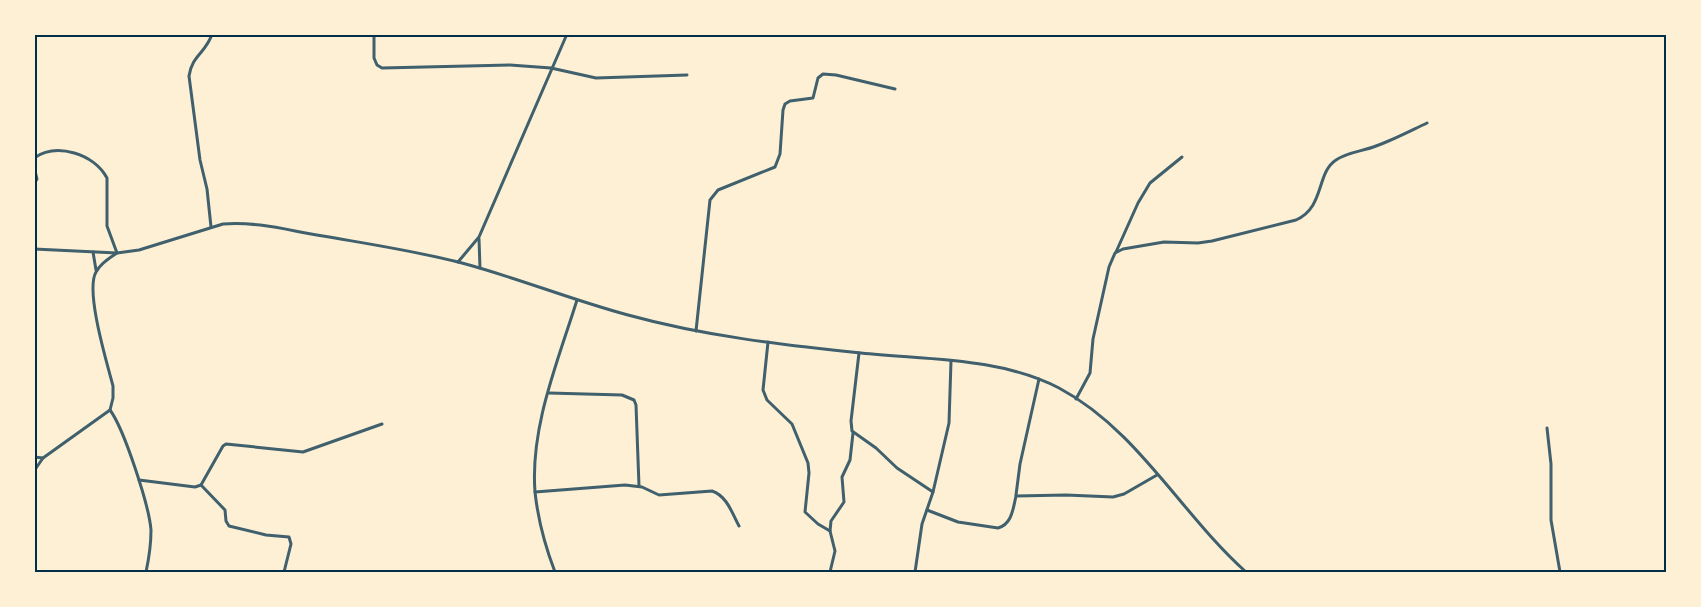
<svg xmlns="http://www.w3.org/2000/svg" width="1701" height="607" viewBox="0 0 1701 607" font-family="'IBM Plex Sans',sans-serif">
<rect width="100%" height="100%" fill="#fdf0d5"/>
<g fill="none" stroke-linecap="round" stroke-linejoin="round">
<g stroke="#3f606c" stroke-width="3">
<path d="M374,34V58L377,65L382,68L510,65L551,68L596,78L687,75"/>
<path d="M34,158C57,142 94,154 107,178V226L117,253C109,258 100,264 96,272C85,291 107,363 113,386V398L110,410L43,458L34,471"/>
<path d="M34,167L37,179L34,184"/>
<path d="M211,227L207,189L200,160L189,76C192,55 206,53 212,34"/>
<path d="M1116,252L1138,203L1150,183L1182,157"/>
<path d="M696,331L710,200L718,190L775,167L780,154L783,110L785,104L790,101L813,98L818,78L823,74L836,75L895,89"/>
<path d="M768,342L763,390L767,400L792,424L808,463L809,473L805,512L818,524L830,531"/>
<path d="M859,353L851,421L852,431L876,448L897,468L933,492"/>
<path d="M549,393L622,395L634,400L636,405L639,486"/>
<path d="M1076,399L1090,373L1093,339L1109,267L1115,253L1123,249L1164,242L1198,243L1212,241L1296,220C1325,207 1316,173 1336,160C1347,152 1364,151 1376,146C1393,140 1410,131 1427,123"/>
<path d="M110,410C124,429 149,505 151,530C151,545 149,558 146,572"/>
<path d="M1547,428L1551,464V520L1560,572"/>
<path d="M34,457L43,458"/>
<path d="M139,480L195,487L201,485L223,446L226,444L303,452L382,424"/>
<path d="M201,485L225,510L226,521L229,526L266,535L289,537L291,544L284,572"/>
<path d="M535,492L625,485L642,487L659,495L712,491C727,496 732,513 739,526"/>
<path d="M1016,495L1020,464L1039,379"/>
<path d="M927,510L958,522L998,528C1012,524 1013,509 1016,496L1066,495L1113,497L1124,494L1157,475"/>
<path d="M555,572C545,546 538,520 535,492C530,427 558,361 577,300"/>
<path d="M830,572L835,551L830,531L831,521L844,502L842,477L850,460L853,433"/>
<path d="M915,572L922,524L933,492L949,423L951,361"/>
</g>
<g stroke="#3f606c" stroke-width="3">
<path d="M479,239L480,268"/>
<path d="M34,249L117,253L139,250L223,224C256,221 291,231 323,236C369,244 416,251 462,263C518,278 572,300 628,315C704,336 783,345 861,353C926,360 999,357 1059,388C1138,430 1181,514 1246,572"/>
<path d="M93,252L96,270"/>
<path d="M458,262L479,237L567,34"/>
</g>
</g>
<rect width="1701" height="607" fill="none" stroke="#fdf0d5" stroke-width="72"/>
<rect x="36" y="36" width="1629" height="535" fill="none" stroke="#003049" stroke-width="2"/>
</svg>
